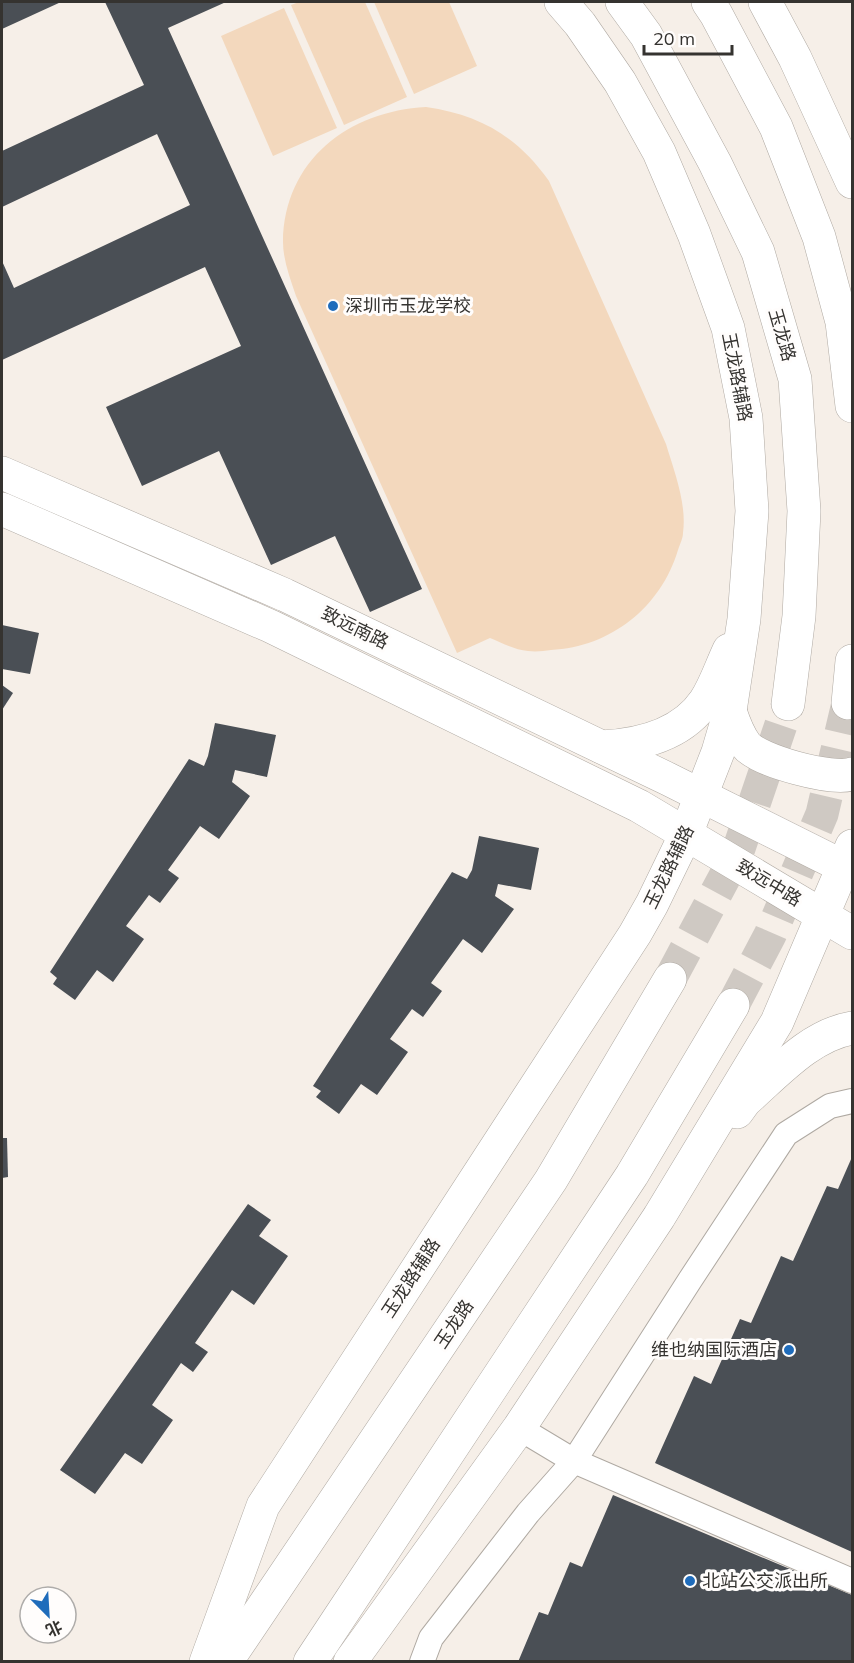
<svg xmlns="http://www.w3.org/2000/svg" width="854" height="1663" viewBox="0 0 854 1663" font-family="Mulish,'Noto Sans SC',sans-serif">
<rect width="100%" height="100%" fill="#f6efe8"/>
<g fill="#f3d8bd">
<path d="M299,2H365L407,97L344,125L291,5Z"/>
<path d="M374,2H449L477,66L414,94Z"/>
<path d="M284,8L337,128L273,156L221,36Z"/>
<path d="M426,107C480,115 517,136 549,181L666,444C674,471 687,503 683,533C683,538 680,544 678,550C661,607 611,647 551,650C544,651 536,652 528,651C515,650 502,643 490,638L457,653L296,296C290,278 283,260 283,242C284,160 349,111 426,107Z"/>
</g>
<g fill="#4a4f55">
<path d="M2,2H61L2,29Z"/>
<path d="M105,2H226L168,28L422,589L370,612L335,536L271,565L219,451L142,486L106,407L241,346L205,267L2,360V261L14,288L190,205L157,134L2,207V151L144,85Z"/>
<path d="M2,625L39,633L30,674L2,669Z"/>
<path d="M2,685L13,693L2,710Z"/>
<path d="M215,723L276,735L267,777L235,770L232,782L250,796L219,839L200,826L168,870L179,878L160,903L149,895L126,926L144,939L113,982L97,970L75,1000L53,984L57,978L50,972L189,759L204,766L208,756Z"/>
<path d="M479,836L539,848L531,890L498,884L495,896L514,909L482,953L463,939L431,983L442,991L423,1017L412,1009L390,1039L408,1052L377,1095L361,1084L339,1114L316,1097L321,1091L313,1086L452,872L467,879L472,870Z"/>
<path d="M2,1138H7L8,1177L2,1178Z"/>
<path d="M852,1157V1552L655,1463L694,1376L711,1384L740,1319L751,1323L781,1256L793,1261L827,1186L838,1189Z"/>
<path d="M248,1204L271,1220L259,1236L288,1256L254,1305L232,1290L195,1343L208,1352L193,1372L181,1363L152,1405L173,1420L142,1464L125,1453L95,1494L60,1470Z"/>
<path d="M613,1495L852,1595V1662H518L539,1612L548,1615L570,1562L582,1567Z"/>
</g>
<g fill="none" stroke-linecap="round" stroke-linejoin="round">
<g stroke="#cfc9c3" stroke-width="33" stroke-dasharray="33 16" stroke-linecap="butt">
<path d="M670,979L737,854L788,704"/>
<path d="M733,1005L770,935L822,814L848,703"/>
</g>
<defs>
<g id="street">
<path d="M519,1428L574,1461L852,1581"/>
<path d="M422,1662L431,1638L528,1513L574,1461L690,1280L786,1134L830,1106L852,1101"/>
</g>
<g id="secondary">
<path d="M765,2L795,58L852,182"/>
<path d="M2,473L285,595L668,779L852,871"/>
<path d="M2,509L270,626L639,806L852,933"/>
<path d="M730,711C734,723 738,735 746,745C758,761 834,781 852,774"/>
<path d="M602,747C640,745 682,735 705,701C715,686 721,667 729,650"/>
<path d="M737,1112L745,1101C776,1074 810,1035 852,1028"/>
<path d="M206,1662L263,1506L635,934L652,904L686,834L718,752L730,711L744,619L752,511L746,418L728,328L694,234L659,152L620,82L580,24L561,2"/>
<path d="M350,1662L519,1428L659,1217L777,1022L852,846"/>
</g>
<g id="primary">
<path d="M622,2L646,35L715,163L758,252L795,379L804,511L799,616L788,704"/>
<path d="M708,2L716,14L776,127L819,237L842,322L852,406"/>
<path d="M848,703L852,661"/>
<path d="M226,1662L551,1180L670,979"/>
<path d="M310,1662L632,1175L733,1005"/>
</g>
</defs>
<use href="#street" stroke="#afa9a2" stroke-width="26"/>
<use href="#secondary" stroke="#afa9a2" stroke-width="34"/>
<use href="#primary" stroke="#afa9a2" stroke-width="34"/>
<use href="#street" stroke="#fff" stroke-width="24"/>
<use href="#secondary" stroke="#fff" stroke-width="33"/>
<use href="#primary" stroke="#fff" stroke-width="33"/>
</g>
<g fill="#1f6cbb" stroke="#fffdfc" stroke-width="2">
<circle cx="333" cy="306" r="6"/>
<circle cx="789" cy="1350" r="6"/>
<circle cx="690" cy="1581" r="6"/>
</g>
<g text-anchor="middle" stroke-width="6" stroke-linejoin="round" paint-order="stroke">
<g font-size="18" fill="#353330" stroke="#fffdfc" text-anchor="start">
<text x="345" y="312">深圳市玉龙学校</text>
<text x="777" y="1356" text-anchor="end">维也纳国际酒店</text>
<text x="702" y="1587">北站公交派出所</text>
</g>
<g font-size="18" fill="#353330" stroke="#fffdfc">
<text transform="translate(782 335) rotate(74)" y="6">玉龙路</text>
<text transform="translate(737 377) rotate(79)" y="6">玉龙路辅路</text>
<text transform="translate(355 628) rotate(26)" y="6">致远南路</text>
<text transform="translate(669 867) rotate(-64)" y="6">玉龙路辅路</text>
<text transform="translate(769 883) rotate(31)" y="6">致远中路</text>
<text transform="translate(411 1278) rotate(-57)" y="6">玉龙路辅路</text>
<text transform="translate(454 1324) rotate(-56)" y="6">玉龙路</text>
</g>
</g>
<rect width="854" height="1663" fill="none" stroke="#353330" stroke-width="6"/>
<g transform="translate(48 1615) rotate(156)"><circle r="28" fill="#fffdfc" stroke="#aeacaa" stroke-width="1.5"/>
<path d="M0-4.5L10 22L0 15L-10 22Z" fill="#1f6cbb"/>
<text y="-9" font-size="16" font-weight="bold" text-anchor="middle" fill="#353330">北</text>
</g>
<path d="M644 45v9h88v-9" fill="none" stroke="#353330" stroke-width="3"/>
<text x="653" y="45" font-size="18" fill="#353330" stroke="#fffdfc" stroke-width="4.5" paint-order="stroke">20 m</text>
</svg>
